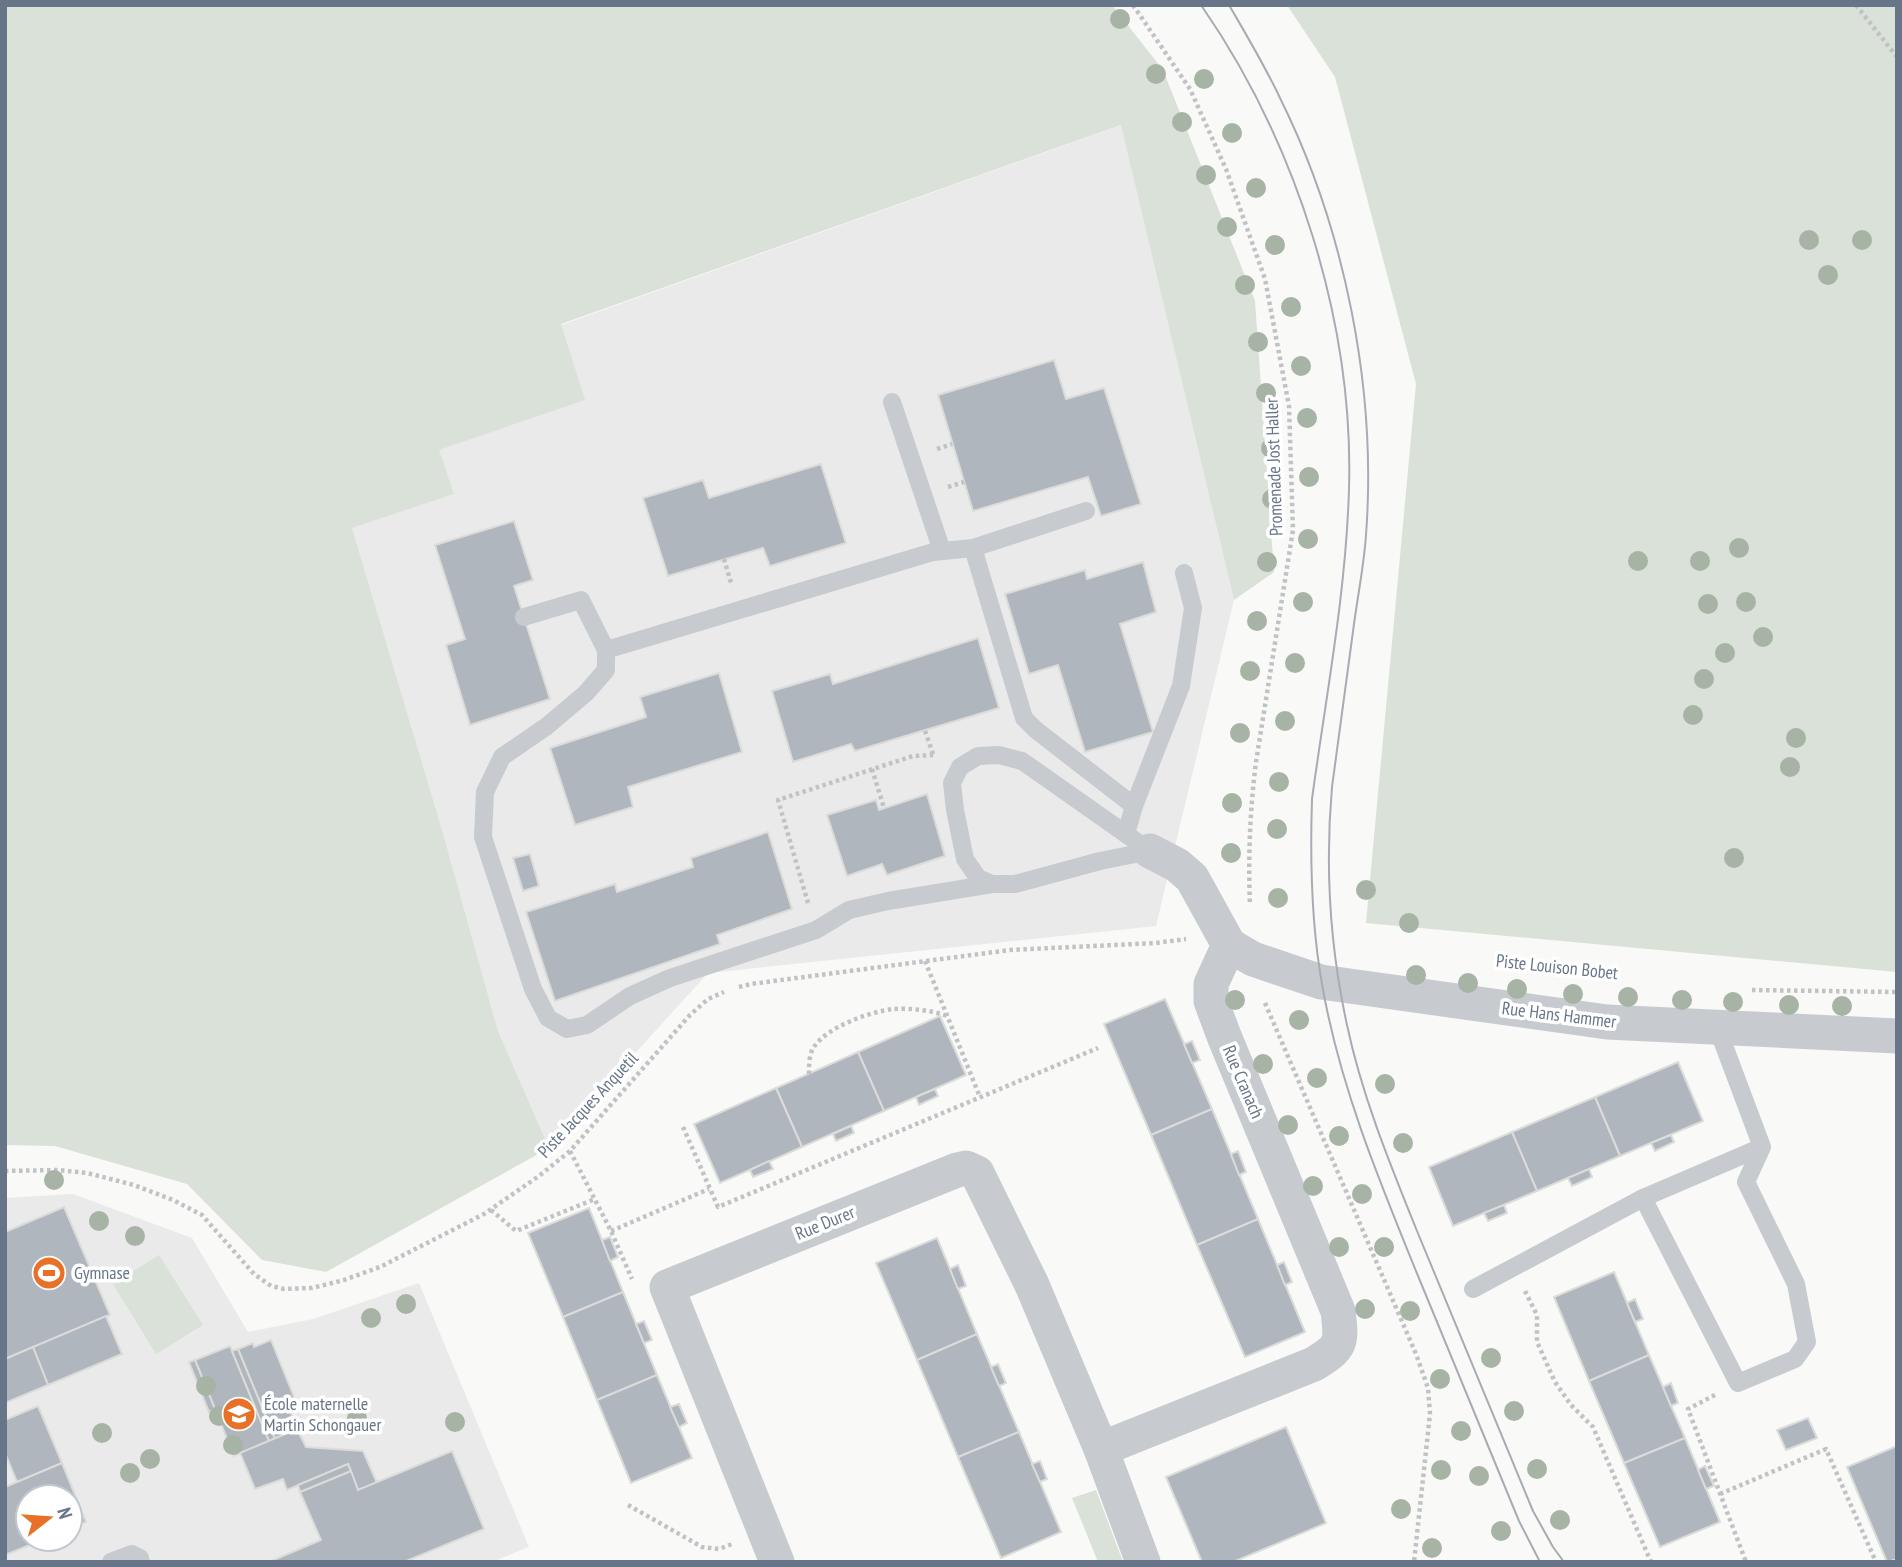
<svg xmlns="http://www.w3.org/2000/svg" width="1902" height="1567" viewBox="0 0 1902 1567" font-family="'PT Sans Narrow',sans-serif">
<rect width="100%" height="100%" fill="#f9f9f7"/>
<g fill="#eaeaea" fill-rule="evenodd">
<path d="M1122,125L1234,600L1156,926L708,973L549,1148L498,1031L441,826L352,528L454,494L438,450L584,400L561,325Z"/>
<path d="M73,1194L192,1238L248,1332L313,1319L419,1283L529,1547L492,1562H5V1198ZM28,1497H70V1539H28Z"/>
</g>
<g fill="#dae1d8">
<path d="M5,5H1112L1163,70L1255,301L1274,572L1234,600L1121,125L561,324L585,400L439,450L454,494L352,528L441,826L498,1031L549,1148L326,1272L262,1260L187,1184L55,1146L5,1145Z"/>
<path d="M1287,5H1897V972L1366,923L1416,384L1335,77Z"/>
<path d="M159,1255L203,1325L156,1354L113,1284Z"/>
<path d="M1096,1490L1123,1562H1098L1072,1498Z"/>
</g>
<g fill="#b0b6be" stroke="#dbdbd9" stroke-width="2">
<path d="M1054,360L1066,399L1104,388L1141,504L1101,516L1088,477L973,511L938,395Z"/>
<path d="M821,464L846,543L770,566L763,548L668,576L643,498L703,480L709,498Z"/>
<path d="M514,521L533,580L514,586L550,699L470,725L446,645L465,639L435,545Z"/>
<path d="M1143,562L1156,612L1120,624L1153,732L1085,752L1058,665L1029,674L1005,594L1085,570L1087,579Z"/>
<path d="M978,638L999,708L855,751L851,744L793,762L772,691L830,674L833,684Z"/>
<path d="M719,673L742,752L628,787L633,807L575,825L550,748L646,717L640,697Z"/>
<path d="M927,794L945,856L887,875L882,864L847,876L827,815L876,800L879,810Z"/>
<path d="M768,832L792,909L717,935L720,944L555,1001L526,912L615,884L617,892L693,867L691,858Z"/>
<path d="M530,854L539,886L523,891L513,858Z"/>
<path d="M1165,999L1212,1109L1151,1135L1104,1024Z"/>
<path d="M940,1016L966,1075L884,1111L858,1052Z"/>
<path d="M1192,1041L1200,1060L1192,1063L1184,1044Z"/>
<path d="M858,1052L884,1111L802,1147L776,1088Z"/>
<path d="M1678,1062L1703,1121L1620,1156L1595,1097Z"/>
<path d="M776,1088L802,1147L720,1183L694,1124Z"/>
<path d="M935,1089L938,1096L919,1105L916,1097Z"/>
<path d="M1595,1097L1620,1156L1537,1191L1512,1132Z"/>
<path d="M1212,1109L1258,1219L1197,1245L1151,1135Z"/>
<path d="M851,1126L854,1133L836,1141L833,1134Z"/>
<path d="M1512,1132L1537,1191L1453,1226L1429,1167Z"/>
<path d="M1671,1135L1674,1142L1655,1151L1651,1143Z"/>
<path d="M1238,1151L1246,1172L1239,1175L1231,1154Z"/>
<path d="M769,1161L773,1169L753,1177L750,1170Z"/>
<path d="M1589,1169L1592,1177L1572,1186L1568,1178Z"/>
<path d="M1504,1205L1507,1213L1488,1221L1484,1213Z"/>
<path d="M64,1207L110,1315L5,1359V1232Z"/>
<path d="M589,1208L623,1292L563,1317L528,1233Z"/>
<path d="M1258,1219L1305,1332L1245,1357L1197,1245Z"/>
<path d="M610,1237L618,1257L610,1261L602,1240Z"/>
<path d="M937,1238L977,1334L917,1360L876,1263Z"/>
<path d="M1284,1262L1292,1282L1285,1285L1277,1265Z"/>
<path d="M958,1265L966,1286L958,1289L950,1269Z"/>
<path d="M1614,1272L1649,1355L1589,1381L1554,1297Z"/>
<path d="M623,1292L657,1375L597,1400L563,1317Z"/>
<path d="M1635,1299L1643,1319L1635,1322L1627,1303Z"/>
<path d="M106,1316L122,1354L48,1385L33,1347Z"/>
<path d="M644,1321L652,1340L644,1343L636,1324Z"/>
<path d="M977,1334L1019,1432L958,1457L917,1360Z"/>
<path d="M271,1340L298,1407L290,1411L297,1429L275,1439L238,1349L253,1343L254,1347Z"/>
<path d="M230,1346L269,1441L234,1456L195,1360Z"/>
<path d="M33,1347L48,1385L5,1403V1359Z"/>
<path d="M238,1349L275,1439L269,1441L232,1351Z"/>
<path d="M1649,1355L1685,1438L1624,1463L1589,1381Z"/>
<path d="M195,1360L215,1409L209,1412L189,1362Z"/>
<path d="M998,1364L1006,1383L999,1386L991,1367Z"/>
<path d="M657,1375L692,1458L631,1483L597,1400Z"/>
<path d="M1671,1383L1678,1403L1671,1406L1663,1387Z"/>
<path d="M679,1404L687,1423L679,1427L670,1407Z"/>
<path d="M38,1406L62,1463L17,1482L5,1453V1420Z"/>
<path d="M1808,1418L1817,1438L1786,1450L1777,1430Z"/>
<path d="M1286,1427L1326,1523L1233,1562H1202L1166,1477Z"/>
<path d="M297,1429L306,1447L363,1451L377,1483L358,1490L348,1464L287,1490L283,1479L255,1489L240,1453Z"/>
<path d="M1019,1432L1061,1532L1001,1558L958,1457Z"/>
<path d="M1685,1438L1720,1522L1660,1547L1624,1463Z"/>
<path d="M1897,1446V1559L1887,1562L1847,1467Z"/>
<path d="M452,1451L484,1529L404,1562H269L321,1540L300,1492L351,1471L358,1490Z"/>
<path d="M1040,1461L1047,1479L1040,1482L1032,1464Z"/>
<path d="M62,1463L86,1522L70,1528V1497H28V1539H45L5,1555V1487Z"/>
<path d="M348,1464L351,1471L300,1492L298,1485Z"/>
<path d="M1705,1466L1714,1486L1706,1489L1698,1470Z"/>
</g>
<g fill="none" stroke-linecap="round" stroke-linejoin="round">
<g stroke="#c0c2c5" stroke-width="4.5" stroke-dasharray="3.5 3.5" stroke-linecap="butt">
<path d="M1133,5L1190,89L1226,169L1265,279L1289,406L1293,530L1256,762C1250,809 1248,857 1250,905"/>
<path d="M1856,5L1897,57"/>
<path d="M937,449L952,444"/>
<path d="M948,487L964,482"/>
<path d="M724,559L732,586"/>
<path d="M925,731L933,754"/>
<path d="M872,769L884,808"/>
<path d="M808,903L778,800L913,756L935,755"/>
<path d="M925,961L980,1097"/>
<path d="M739,987L751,984L1010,950L1156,943L1186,939"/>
<path d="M1752,990L1897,992"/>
<path d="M1265,1003L1416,1354L1428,1388L1430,1414L1414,1562"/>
<path d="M809,1074C809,1065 809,1054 814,1047C827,1027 869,1012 893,1009C910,1008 931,1010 947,1016"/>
<path d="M683,1127L718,1207L1098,1048"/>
<path d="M570,1151L611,1231L632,1279"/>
<path d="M5,1171L58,1170L87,1173L134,1185L173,1200L202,1215L254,1274L271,1286L284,1289L312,1288L344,1280L380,1267L484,1214L539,1176L570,1151L690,1015L708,999L724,992"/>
<path d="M491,1210L516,1231L595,1199"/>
<path d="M611,1231L709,1189"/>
<path d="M1525,1291L1537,1315V1342L1555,1382L1571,1405L1593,1427L1651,1562"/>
<path d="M1715,1395L1688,1409L1746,1562"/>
<path d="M1720,1494L1826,1449L1876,1562"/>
<path d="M628,1505L702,1547L719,1549L732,1544"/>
</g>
<g stroke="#c7cace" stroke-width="18">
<path d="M892,402L942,551"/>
<path d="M973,548L1024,718L1036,730L1134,806"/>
<path d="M524,617L581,600L606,650V670L586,693L547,726L502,757L485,792L483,837L533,989L548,1018L567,1029L587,1025L630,996L670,978L816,930L849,910L888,901L992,884"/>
<path d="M606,650L933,552L973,548L1086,511"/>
<path d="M999,755L1022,761L1150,851L1100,861L1015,884H992L978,878L965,859L955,810L952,783L960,767L978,756Z"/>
<path d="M1126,834L1134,806L1181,686L1193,608L1184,573"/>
<path d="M1717,1027L1762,1147L1746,1182L1796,1284L1807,1342L1795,1359L1738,1383L1643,1198L1762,1147"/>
<path d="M1473,1289L1643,1198"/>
<path d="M111,1562L132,1554L140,1558L141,1562"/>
</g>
<g stroke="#c7cace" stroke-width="35">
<path d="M1229,945L1253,959L1321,982L1607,1022L1897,1036"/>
<path d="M1101,1449L1314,1364C1342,1347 1342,1343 1338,1311L1224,1036L1211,1001V984L1229,945L1192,878L1177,865L1150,851"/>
<path d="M777,1562L667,1287L957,1170L966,1168L977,1173L1032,1285L1101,1449L1143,1562"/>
</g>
<g stroke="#a7acb3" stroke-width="2">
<path d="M1201,5C1296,142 1354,322 1349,489C1346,593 1326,696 1312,799C1310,860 1311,923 1322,984C1339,1083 1378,1178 1416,1271C1450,1354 1485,1437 1519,1521L1540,1562"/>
<path d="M1229,5C1247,36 1265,66 1280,98C1345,229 1377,389 1366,535C1364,565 1358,594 1354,624C1347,678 1339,732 1332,787C1325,866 1330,947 1347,1025C1362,1096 1390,1164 1417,1231C1455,1325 1494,1418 1533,1511L1553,1547L1564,1562"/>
</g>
</g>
<g fill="#a7b3a5">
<circle cx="1120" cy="19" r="10"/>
<circle cx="1156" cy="74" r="10"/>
<circle cx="1204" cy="79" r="10"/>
<circle cx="1182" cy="122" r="10"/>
<circle cx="1232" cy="133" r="10"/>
<circle cx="1206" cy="175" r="10"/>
<circle cx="1256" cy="188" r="10"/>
<circle cx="1227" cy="227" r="10"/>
<circle cx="1809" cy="240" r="10"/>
<circle cx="1862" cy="240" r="10"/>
<circle cx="1275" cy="245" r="10"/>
<circle cx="1828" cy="275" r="10"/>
<circle cx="1245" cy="285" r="10"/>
<circle cx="1291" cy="307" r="10"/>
<circle cx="1258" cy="342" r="10"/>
<circle cx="1301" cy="366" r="10"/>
<circle cx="1266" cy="393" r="10"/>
<circle cx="1307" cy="418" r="10"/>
<circle cx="1271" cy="448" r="10"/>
<circle cx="1309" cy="477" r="10"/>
<circle cx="1272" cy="499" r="10"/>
<circle cx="1308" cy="539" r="10"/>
<circle cx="1739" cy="548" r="10"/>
<circle cx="1638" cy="561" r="10"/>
<circle cx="1700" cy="561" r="10"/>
<circle cx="1267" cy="562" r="10"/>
<circle cx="1303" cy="602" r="10"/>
<circle cx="1746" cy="602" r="10"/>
<circle cx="1708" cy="604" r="10"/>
<circle cx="1257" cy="621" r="10"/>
<circle cx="1763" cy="637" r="10"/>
<circle cx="1725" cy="653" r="10"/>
<circle cx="1295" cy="663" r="10"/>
<circle cx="1250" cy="671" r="10"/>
<circle cx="1704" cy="679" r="10"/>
<circle cx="1693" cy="715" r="10"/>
<circle cx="1285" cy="721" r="10"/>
<circle cx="1240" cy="733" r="10"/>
<circle cx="1796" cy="738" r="10"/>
<circle cx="1790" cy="767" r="10"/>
<circle cx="1279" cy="782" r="10"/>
<circle cx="1232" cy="803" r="10"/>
<circle cx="1277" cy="829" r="10"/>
<circle cx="1231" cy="853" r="10"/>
<circle cx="1734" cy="858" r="10"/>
<circle cx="1366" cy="890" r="10"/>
<circle cx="1278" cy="898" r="10"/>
<circle cx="1409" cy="923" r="10"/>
<circle cx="1416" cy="975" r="10"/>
<circle cx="1468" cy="983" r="10"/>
<circle cx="1517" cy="989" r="10"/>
<circle cx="1573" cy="994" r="10"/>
<circle cx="1628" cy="997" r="10"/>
<circle cx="1235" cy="1000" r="10"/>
<circle cx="1682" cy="1000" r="10"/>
<circle cx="1733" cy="1002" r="10"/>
<circle cx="1789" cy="1005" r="10"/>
<circle cx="1842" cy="1006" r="10"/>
<circle cx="1299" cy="1020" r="10"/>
<circle cx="1263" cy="1064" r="10"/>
<circle cx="1317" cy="1078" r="10"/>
<circle cx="1385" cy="1084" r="10"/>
<circle cx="1288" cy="1125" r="10"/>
<circle cx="1339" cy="1136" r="10"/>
<circle cx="1403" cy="1143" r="10"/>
<circle cx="54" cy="1180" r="10"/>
<circle cx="1313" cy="1186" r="10"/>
<circle cx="1362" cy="1194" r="10"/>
<circle cx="99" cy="1221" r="10"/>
<circle cx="135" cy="1236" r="10"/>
<circle cx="1339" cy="1247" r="10"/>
<circle cx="1384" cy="1247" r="10"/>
<circle cx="406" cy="1304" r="10"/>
<circle cx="1365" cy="1309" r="10"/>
<circle cx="1410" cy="1311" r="10"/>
<circle cx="371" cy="1318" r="10"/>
<circle cx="1491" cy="1358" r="10"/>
<circle cx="1440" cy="1379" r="10"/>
<circle cx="206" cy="1386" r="10"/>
<circle cx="1514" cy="1411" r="10"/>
<circle cx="219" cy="1416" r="10"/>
<circle cx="357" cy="1418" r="10"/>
<circle cx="455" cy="1422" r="10"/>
<circle cx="1461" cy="1431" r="10"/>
<circle cx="102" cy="1433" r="10"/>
<circle cx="233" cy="1445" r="10"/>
<circle cx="150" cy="1459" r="10"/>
<circle cx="1537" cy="1469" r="10"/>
<circle cx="1441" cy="1470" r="10"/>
<circle cx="130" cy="1473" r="10"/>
<circle cx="1479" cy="1476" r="10"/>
<circle cx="1401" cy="1509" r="10"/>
<circle cx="1560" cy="1520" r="10"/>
<circle cx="1501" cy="1531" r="10"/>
<circle cx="1432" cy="1548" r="10"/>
</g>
<defs>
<symbol id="stadium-disc" viewBox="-11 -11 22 22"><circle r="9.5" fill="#e97127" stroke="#fff"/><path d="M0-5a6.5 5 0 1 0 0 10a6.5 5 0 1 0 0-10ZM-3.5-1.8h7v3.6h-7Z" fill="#fff"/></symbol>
<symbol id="school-disc" viewBox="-11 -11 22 22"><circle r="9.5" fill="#e97127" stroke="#fff"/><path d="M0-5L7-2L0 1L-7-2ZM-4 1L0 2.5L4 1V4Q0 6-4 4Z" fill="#fff"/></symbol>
</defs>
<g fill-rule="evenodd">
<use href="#stadium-disc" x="30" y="1254" width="38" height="38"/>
<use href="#school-disc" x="220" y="1395" width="38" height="38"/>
</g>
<g text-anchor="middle" stroke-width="7" stroke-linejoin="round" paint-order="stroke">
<g font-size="18" fill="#677589" stroke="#fff">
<text transform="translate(1274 467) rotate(-92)" y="6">Promenade Jost Haller</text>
<text transform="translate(1557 967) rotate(6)" y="6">Piste Louison Bobet</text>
<text transform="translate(1559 1015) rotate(7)" y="6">Rue Hans Hammer</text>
<text transform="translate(1243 1082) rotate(67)" y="6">Rue Cranach</text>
<text transform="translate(588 1105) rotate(-47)" y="6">Piste Jacques Anquetil</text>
<text transform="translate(825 1223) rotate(-22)" y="6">Rue Durer</text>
</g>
<g font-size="18" fill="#677589" stroke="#fff" text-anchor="start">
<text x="74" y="1279">Gymnase</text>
<text x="264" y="1410">École maternelle<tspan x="264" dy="21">Martin Schongauer</tspan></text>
</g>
</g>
<rect width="1902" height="1567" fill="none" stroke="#677589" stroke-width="14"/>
<g transform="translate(49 1518) rotate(73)"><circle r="33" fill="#ffffff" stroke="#c2c8d0" stroke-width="2"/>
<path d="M0-5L12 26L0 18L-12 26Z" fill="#e97127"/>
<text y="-10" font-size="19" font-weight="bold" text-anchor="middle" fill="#677589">N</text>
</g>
</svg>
